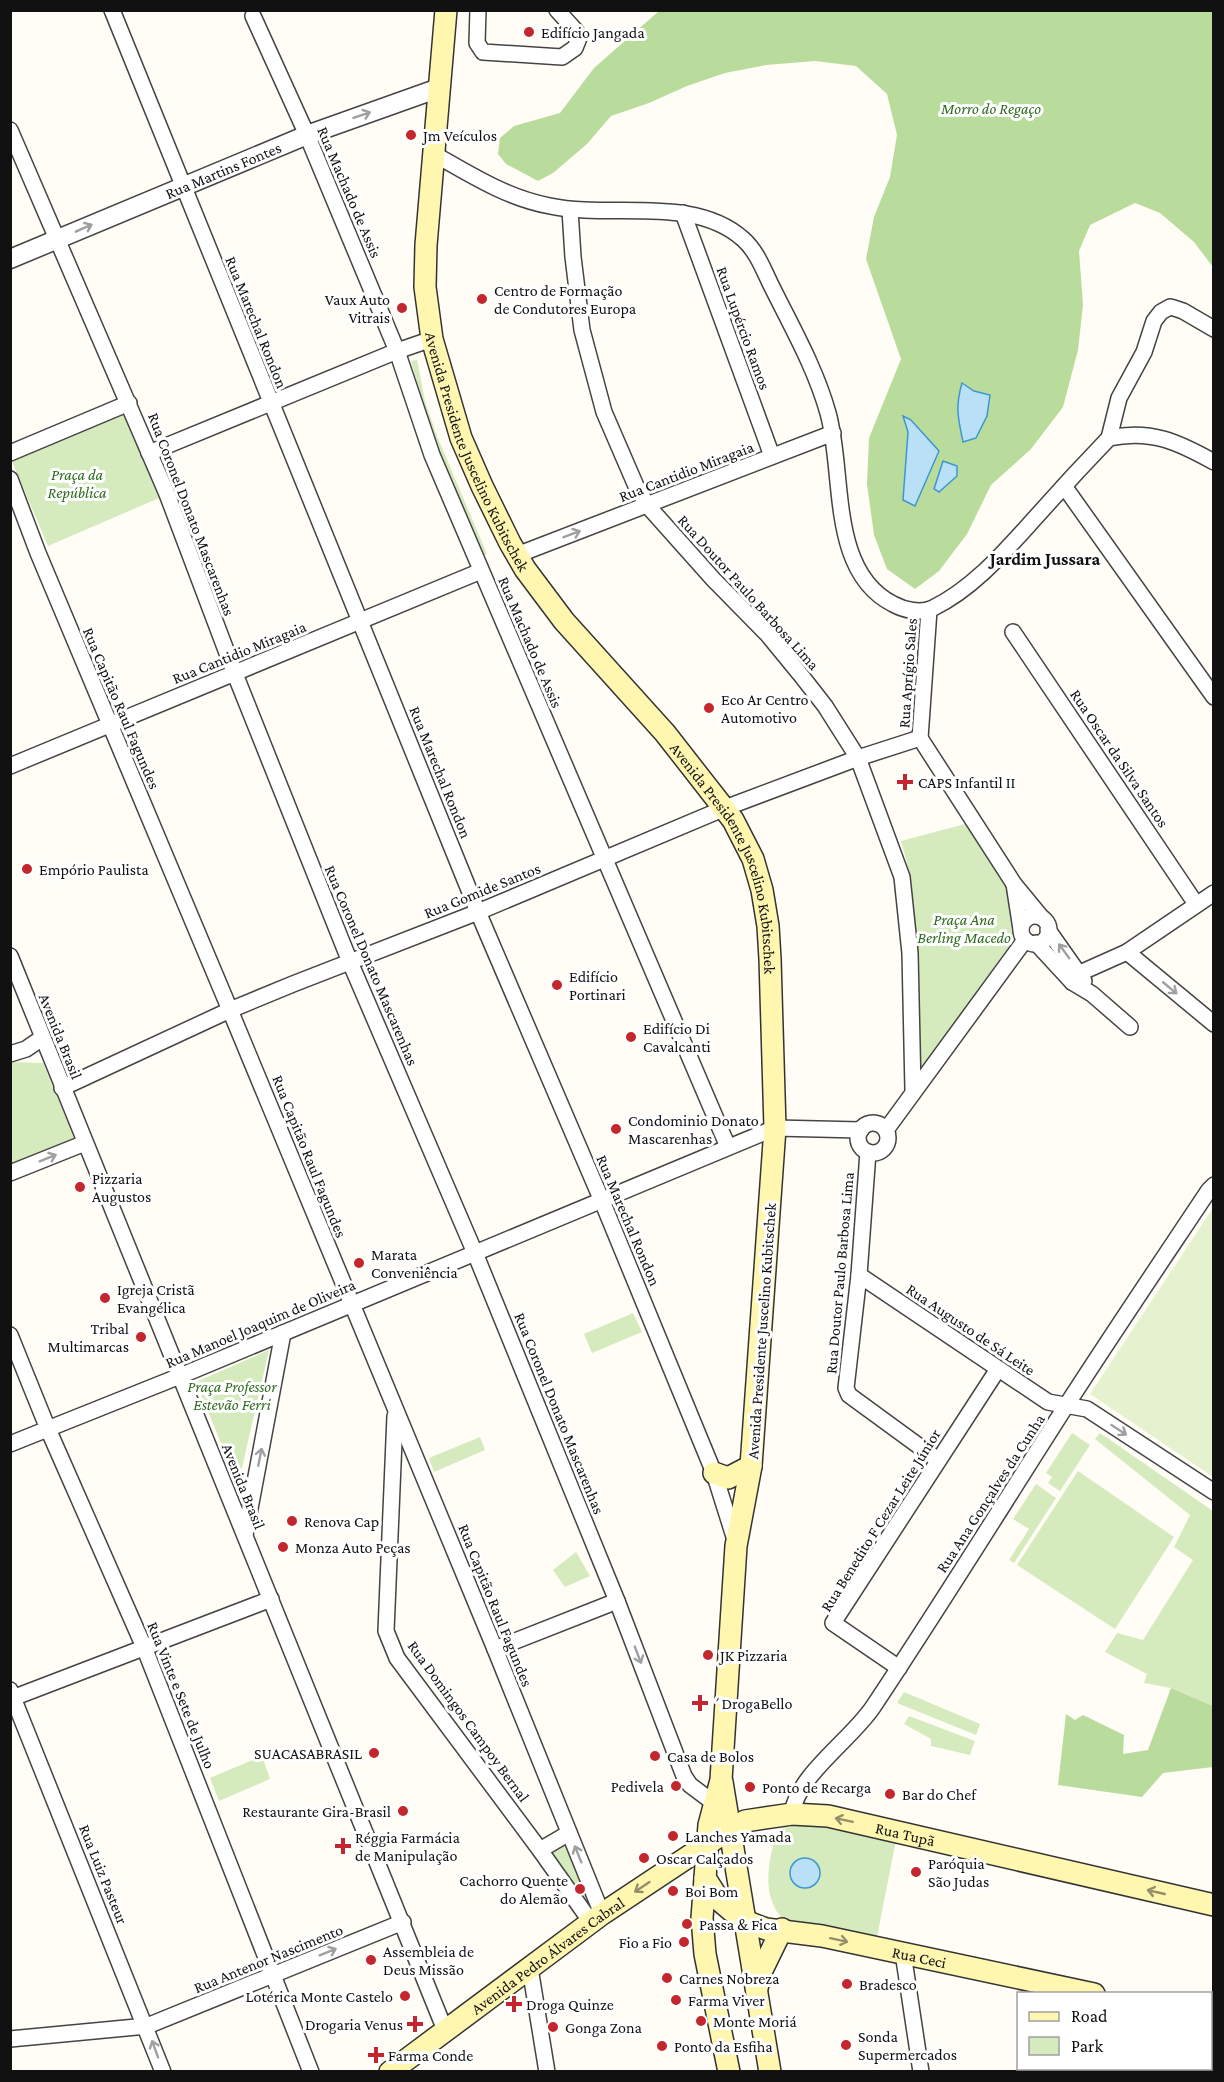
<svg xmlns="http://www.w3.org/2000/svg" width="1224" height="2082" viewBox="0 0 1224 2082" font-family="'Crimson Pro',serif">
<rect width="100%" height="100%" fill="#fffdf5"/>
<g fill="#d5ebbd">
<path d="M417,360L425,401L437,436L487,554L483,556L431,434L411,361Z"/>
<path d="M125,412L159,498L48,546L11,459Z"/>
<path d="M965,824L1005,880L1020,940L921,1071L911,877L901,841Z"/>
<path d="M11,1062L43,1063L74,1138L11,1164Z"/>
<path d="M633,1313L642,1332L592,1353L584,1334Z"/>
<path d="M269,1350L238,1485L196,1382Z"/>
<path d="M1072,1433L1090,1445L1060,1491L1048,1483L1052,1477L1046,1473Z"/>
<path d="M1100,1433L1213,1511V1706L1171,1688L1144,1683L1147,1674L1105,1652L1117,1633L1143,1640L1193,1560L1174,1547L1190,1515L1095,1439Z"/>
<path d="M480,1437L485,1450L434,1472L429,1458Z"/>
<path d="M1078,1471L1174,1537L1115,1629L1017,1565Z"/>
<path d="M1036,1484L1056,1498L1014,1563L1009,1560L1029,1529L1013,1519Z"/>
<path d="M576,1552L590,1576L565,1587L553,1570Z"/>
<path d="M904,1692L980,1724L976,1735L897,1703Z"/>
<path d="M909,1716L975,1741L970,1755L931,1746V1739L904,1724Z"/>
<path d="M262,1756L270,1779L219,1801L210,1778Z"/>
<path d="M801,1821L897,1835L877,1937L789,1924C757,1901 769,1855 780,1823Z"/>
<path d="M565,1843L594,1905L588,1909L550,1854V1849Z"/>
</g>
<g fill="#b9dc9c">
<path d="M659,11H1213V267L1194,242L1160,213L1135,203L1090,225L1079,251L1083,305L1078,350L1063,407L1031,449L991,485L967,534L939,571L915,589L887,569L874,535L867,484L869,438L901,359L866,259L874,217L890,177L897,135L887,94L856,66L815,61L766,65L725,73L687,86L649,103L611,116L587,144L553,173L538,181L506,164L498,154L500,138L514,126L560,113L594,68Z"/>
<path d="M1171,1688L1213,1706V1767L1163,1773L1142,1797L1058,1785L1066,1714L1075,1720L1083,1715L1124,1735L1123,1754L1148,1750Z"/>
</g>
<path fill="#e6f2cf" d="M1213,1208V1477L1090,1394Z"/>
<g fill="#b9e0f7" stroke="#3f96cf" stroke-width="1.5">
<path d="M962,383L974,391L990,395L987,416L976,438L963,442C958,418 955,407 962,383Z"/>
<path d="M903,416L911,420L939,451L915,506L903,500L908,432Z"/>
<path d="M943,461L957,466V476L939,492L934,489Z"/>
<circle cx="805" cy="1873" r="15"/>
</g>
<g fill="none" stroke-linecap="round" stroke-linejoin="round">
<defs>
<g id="minor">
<path d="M112,10L478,912L602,1201L714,1473L736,1543"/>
<path d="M478,10L477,43L483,52L562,57L575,48L579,38L576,31L557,10"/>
<path d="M253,16L307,135L397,351L432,455L728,1147"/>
<path d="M10,130L167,494L235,674L350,962L475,1253L617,1601L684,1776L690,1785L714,1803"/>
<path d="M434,154C471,175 507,198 550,206C612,219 694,195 743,239C758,252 765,274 774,291C794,331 816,370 828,413C845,473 828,571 893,604C904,610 921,614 933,608C974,588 1005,551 1036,517C1060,490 1084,464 1109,438C1151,429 1178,442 1214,462"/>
<path d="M570,210L573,257L582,330L604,412L636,486L647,505L713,579L768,635L800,674L825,706L858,758L902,877L910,953L913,1090"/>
<path d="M683,213L772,456"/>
<path d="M1109,438L1119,398L1144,352L1154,321L1161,312L1170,307L1174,308L1183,311L1214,329"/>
<path d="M10,453L129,403"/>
<path d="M149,453L397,351L432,339"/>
<path d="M10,479L38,553L230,1010L495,1649L602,1914"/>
<path d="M1064,486L1214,697"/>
<path d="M517,555L833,433"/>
<path d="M1013,632L1196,904"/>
<path d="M920,738L1014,884L1042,918"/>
<path d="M920,738L929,610"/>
<path d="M10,766L481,571"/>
<path d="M1014,884L1021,929"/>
<circle cx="1035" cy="930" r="14"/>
<path d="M1048,930L1084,981"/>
<path d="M1036,943L1072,982L1092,994L1130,1027"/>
<path d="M1127,952L1214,1024"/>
<path d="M10,956L445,2030"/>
<path d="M1072,982L1080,973L1127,952L1214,893"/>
<path d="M10,1054L26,1049L42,1038"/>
<path d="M62,1088L230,1010L293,984L478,912L725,808L858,758L920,738"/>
<circle cx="873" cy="1138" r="15"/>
<path d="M886,1130L1025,940"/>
<path d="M868,1152L859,1275L846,1388L849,1395L938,1460"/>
<path d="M10,1173L85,1143"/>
<path d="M859,1275L1048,1402L1087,1409L1214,1492"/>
<path d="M10,1335L48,1429L144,1647L311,2072"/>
<path d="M395,1416L386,1631L397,1658L540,1850L591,1922"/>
<path d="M10,1444L180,1376L775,1128L861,1130"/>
<path d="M245,1535L283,1333"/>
<path d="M495,1649L617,1601"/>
<path d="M899,1668L833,1623L998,1369"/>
<path d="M10,1690L163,2072"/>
<path d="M10,1699L271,1599"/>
<path d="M792,1814C797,1775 850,1741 873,1707C939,1608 1002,1506 1066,1406C1113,1333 1161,1262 1209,1190L1214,1185"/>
<path d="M540,1850L569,1833"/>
<path d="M903,1953L921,2072"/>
<path d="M530,1968L547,2072"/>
<path d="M10,2039L147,2026L403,1922"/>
<path d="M1052,2068L1053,2072"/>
<path d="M1194,2068L1195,2072"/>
</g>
<g id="tertiary">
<path id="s1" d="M10,259L307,135L439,88"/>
</g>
<g id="secondary">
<path id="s2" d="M446,10L426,245L425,287L432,339L461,438L482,486L510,543L525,569L564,621L665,733L733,820L753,859L762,890L768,926L770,959L775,1128L751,1466L736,1546L721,1780L709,1825L702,1918L705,1954L729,2072"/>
<path d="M714,1473L728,1478L751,1466"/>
<path d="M722,1782L770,2072"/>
<path id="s3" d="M705,1878L719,1900L732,1911L745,1921L766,1929L822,1936L1094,1994"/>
<path d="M757,1988L762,1970L782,1929"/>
<path d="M1210,2018L1214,2019"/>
<path id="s4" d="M390,2072L602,1914L730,1829L745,1821L792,1814L828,1816L1214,1905"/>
</g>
</defs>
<use href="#minor" stroke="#444" stroke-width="18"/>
<use href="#tertiary" stroke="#444" stroke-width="21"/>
<use href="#secondary" stroke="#333" stroke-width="24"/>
<use href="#minor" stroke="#fff" stroke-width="15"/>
<use href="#tertiary" stroke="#fff" stroke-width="18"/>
<use href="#secondary" stroke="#fff6b0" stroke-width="21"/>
</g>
<defs><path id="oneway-shaft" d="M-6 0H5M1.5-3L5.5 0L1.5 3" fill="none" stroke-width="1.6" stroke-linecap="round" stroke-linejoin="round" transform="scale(1.5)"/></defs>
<g stroke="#a0a0a0">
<use href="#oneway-shaft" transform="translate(362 115) rotate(-19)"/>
<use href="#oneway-shaft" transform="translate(84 228) rotate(-24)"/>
<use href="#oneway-shaft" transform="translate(572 534) rotate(-21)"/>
<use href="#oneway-shaft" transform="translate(1064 951) rotate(-126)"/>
<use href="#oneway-shaft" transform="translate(1170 988) rotate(40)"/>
<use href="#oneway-shaft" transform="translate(48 1158) rotate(-22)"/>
<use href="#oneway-shaft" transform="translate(1119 1430) rotate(33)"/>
<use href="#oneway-shaft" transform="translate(260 1457) rotate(-79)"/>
<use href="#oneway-shaft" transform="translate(638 1655) rotate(69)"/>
<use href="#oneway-shaft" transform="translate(578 1854) rotate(-112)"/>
<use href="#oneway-shaft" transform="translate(328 1952) rotate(-22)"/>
<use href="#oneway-shaft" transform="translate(155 2049) rotate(-110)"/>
</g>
<g stroke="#948f68">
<use href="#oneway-shaft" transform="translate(844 1820) rotate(-168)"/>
<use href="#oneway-shaft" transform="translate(642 1887) rotate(146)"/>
<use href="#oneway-shaft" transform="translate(1156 1892) rotate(-167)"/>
<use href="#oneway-shaft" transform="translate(839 1940) rotate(12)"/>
</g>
<g fill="#c4262e" stroke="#fff" stroke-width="2">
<circle cx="529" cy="32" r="6"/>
<circle cx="411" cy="135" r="6"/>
<circle cx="482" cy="299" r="6"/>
<circle cx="402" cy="308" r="6"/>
<circle cx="709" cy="708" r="6"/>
<path d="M902 773h6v6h6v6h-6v6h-6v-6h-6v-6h6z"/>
<circle cx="27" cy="869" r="6"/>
<circle cx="557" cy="985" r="6"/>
<circle cx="631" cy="1037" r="6"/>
<circle cx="616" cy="1129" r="6"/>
<circle cx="80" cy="1187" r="6"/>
<circle cx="359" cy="1263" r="6"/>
<circle cx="105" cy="1298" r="6"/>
<circle cx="141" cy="1337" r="6"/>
<circle cx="292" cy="1521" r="6"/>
<circle cx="283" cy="1547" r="6"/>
<circle cx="708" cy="1655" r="6"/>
<path d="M697 1694h6v6h6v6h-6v6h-6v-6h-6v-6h6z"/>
<circle cx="374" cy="1753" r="6"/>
<circle cx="655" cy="1756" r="6"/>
<circle cx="676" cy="1786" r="6"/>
<circle cx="750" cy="1787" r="6"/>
<circle cx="890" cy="1794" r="6"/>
<circle cx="403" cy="1811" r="6"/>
<circle cx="673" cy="1836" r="6"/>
<path d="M340 1837h6v6h6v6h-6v6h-6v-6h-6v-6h6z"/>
<circle cx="644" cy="1858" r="6"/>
<circle cx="916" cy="1872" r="6"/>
<circle cx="580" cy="1889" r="6"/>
<circle cx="673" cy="1891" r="6"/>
<circle cx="687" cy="1924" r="6"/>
<circle cx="684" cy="1942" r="6"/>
<circle cx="371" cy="1960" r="6"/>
<circle cx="667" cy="1978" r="6"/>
<circle cx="847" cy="1984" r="6"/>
<circle cx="405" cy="1996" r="6"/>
<circle cx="676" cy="2000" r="6"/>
<path d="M511 1995h6v6h6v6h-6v6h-6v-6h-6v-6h6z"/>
<circle cx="701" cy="2021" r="6"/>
<path d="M412 2015h6v6h6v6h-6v6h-6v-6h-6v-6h6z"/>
<circle cx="553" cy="2027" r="6"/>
<circle cx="846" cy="2045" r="6"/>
<circle cx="662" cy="2046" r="6"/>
<path d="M373 2046h6v6h6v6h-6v6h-6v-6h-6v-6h6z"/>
</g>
<g text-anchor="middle" stroke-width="6" stroke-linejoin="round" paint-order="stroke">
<g font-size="16" fill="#111" stroke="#fff" text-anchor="start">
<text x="541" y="38">Edifício Jangada</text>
<text x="423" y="141">Jm Veículos</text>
<text x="494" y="296">Centro de Formação<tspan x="494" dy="18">de Condutores Europa</tspan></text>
<text x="390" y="305" text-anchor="end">Vaux Auto<tspan x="390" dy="18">Vitrais</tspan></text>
<text x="721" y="705">Eco Ar Centro<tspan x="721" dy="18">Automotivo</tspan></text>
<text x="918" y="788">CAPS Infantil II</text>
<text x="39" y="875">Empório Paulista</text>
<text x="569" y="982">Edifício<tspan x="569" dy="18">Portinari</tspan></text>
<text x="643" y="1034">Edifício Di<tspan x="643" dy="18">Cavalcanti</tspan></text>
<text x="628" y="1126">Condominio Donato<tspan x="628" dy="18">Mascarenhas</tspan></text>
<text x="92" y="1184">Pizzaria<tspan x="92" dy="18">Augustos</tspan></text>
<text x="371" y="1260">Marata<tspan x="371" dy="18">Conveniência</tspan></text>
<text x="117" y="1295">Igreja Cristã<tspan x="117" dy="18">Evangélica</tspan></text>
<text x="129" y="1334" text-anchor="end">Tribal<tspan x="129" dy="18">Multimarcas</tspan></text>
<text x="304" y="1527">Renova Cap</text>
<text x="295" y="1553">Monza Auto Peças</text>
<text x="720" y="1661">JK Pizzaria</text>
<text x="712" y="1709">´DrogaBello</text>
<text x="362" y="1759" text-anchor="end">SUACASABRASIL</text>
<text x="667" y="1762">Casa de Bolos</text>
<text x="664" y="1792" text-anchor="end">Pedivela</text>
<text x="762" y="1793">Ponto de Recarga</text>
<text x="902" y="1800">Bar do Chef</text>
<text x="391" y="1817" text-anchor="end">Restaurante Gira-Brasil</text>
<text x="685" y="1842">Lanches Yamada</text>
<text x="355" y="1843">Réggia Farmácia<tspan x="355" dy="18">de Manipulação</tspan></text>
<text x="656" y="1864">Oscar Calçados</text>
<text x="928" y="1869">Paróquia<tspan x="928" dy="18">São Judas</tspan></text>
<text x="568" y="1886" text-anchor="end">Cachorro Quente<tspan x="568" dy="18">do Alemão</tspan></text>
<text x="685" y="1897">Boi Bom</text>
<text x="699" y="1930">Passa &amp; Fica</text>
<text x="672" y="1948" text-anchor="end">Fio a Fio</text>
<text x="383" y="1957">Assembleia de<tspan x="383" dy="18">Deus Missão</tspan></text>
<text x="679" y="1984">Carnes Nobreza</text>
<text x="859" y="1990">Bradesco</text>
<text x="393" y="2002" text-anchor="end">Lotérica Monte Castelo</text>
<text x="688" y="2006">Farma Viver</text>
<text x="526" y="2010">Droga Quinze</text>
<text x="713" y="2027">Monte Moriá</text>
<text x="403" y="2030" text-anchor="end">Drogaria Venus</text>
<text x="565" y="2033">Gonga Zona</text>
<text x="858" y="2042">Sonda<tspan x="858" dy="18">Supermercados</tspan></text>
<text x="674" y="2052">Ponto da Esfiha</text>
<text x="388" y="2061">Farma Conde</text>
</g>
<g font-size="16" font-style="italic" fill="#2f6b1f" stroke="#fff">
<text x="991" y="114">Morro do Regaço</text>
<text x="77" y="480">Praça da<tspan x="77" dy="18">República</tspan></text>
<text x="964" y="925">Praça Ana<tspan x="964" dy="18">Berling Macedo</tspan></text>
<text x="232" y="1392">Praça Professor<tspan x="232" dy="18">Estevão Ferri</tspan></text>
</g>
<g font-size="16" fill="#111" stroke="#fff">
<text dy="6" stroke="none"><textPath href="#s1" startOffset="231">Rua Martins Fontes</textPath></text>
<text transform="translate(350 192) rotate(67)" y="6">Rua Machado de Assis</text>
<text transform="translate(257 322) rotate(68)" y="6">Rua Marechal Rondon</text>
<text transform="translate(744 328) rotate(70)" y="6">Rua Lupércio Ramos</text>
<text dy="6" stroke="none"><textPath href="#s2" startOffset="452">Avenida Presidente Juscelino Kubitschek</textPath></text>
<text transform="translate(686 471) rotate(-21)" y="6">Rua Cantidio Miragaia</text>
<text transform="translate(192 514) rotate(69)" y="6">Rua Coronel Donato Mascarenhas</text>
<text transform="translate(749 592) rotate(48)" y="6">Rua Doutor Paulo Barbosa Lima</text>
<text transform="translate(531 642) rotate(67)" y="6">Rua Machado de Assis</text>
<text transform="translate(239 652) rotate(-22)" y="6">Rua Cantidio Miragaia</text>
<text transform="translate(907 673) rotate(-86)" y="6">Rua Aprígio Sales</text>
<text transform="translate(122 708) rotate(67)" y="6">Rua Capitão Raul Fagundes</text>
<text transform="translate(1120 758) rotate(56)" y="6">Rua Oscar da Silva Santos</text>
<text transform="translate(441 772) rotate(68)" y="6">Rua Marechal Rondon</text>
<text dy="6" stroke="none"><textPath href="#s2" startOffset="938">Avenida Presidente Juscelino Kubitschek</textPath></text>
<text transform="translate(482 890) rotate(-22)" y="6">Rua Gomide Santos</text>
<text transform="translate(372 965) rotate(67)" y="6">Rua Coronel Donato Mascarenhas</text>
<text transform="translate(61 1036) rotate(68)" y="6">Avenida Brasil</text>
<text transform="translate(310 1156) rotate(68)" y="6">Rua Capitão Raul Fagundes</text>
<text transform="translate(629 1220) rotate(67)" y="6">Rua Marechal Rondon</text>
<text transform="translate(839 1273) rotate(-85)" y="6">Rua Doutor Paulo Barbosa Lima</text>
<text transform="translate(260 1323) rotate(-23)" y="6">Rua Manoel Joaquim de Oliveira</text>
<text transform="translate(971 1329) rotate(34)" y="6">Rua Augusto de Sá Leite</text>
<text transform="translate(761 1331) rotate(-86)" y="6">Avenida Presidente Juscelino Kubitschek</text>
<text transform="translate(560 1413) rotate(68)" y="6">Rua Coronel Donato Mascarenhas</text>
<text transform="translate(244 1486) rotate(68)" y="6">Avenida Brasil</text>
<text transform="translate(990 1493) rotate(-57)" y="6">Rua Ana Gonçalves da Cunha</text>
<text transform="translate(880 1520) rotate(-58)" y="6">Rua Benedito F Cezar Leite Júnior</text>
<text transform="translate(496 1605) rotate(68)" y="6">Rua Capitão Raul Fagundes</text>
<text transform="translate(182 1695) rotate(68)" y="6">Rua Vinte e Sete de Julho</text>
<text transform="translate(469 1721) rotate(54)" y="6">Rua Domingos Campoy Bernal</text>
<text dy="6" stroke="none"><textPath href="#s4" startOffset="598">Rua Tupã</textPath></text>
<text transform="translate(104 1874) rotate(68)" y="6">Rua Luiz Pasteur</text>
<text dy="6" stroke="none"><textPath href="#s4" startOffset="196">Avenida Pedro Álvares Cabral</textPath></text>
<text dy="6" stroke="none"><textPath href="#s3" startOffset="238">Rua Ceci</textPath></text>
<text transform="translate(268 1958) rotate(-22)" y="6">Rua Antenor Nascimento</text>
</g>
<g font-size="18" font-weight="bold" fill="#111" stroke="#fff">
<text x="1045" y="565">Jardim Jussara</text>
</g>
</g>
<rect width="1224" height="2082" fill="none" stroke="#111111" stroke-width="24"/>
<rect x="1017" y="1992" width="195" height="78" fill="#ffffff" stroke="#a0a0a0" stroke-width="1.5"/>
<rect x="1029" y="2012" width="30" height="9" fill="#fff6b0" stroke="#a0a0a0" stroke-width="1.5"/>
<text x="1071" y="2022" font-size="18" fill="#111111">Road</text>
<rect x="1029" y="2037" width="30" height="18" fill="#d5ebbd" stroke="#a0a0a0" stroke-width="1.5"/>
<text x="1071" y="2052" font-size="18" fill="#111111">Park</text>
</svg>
